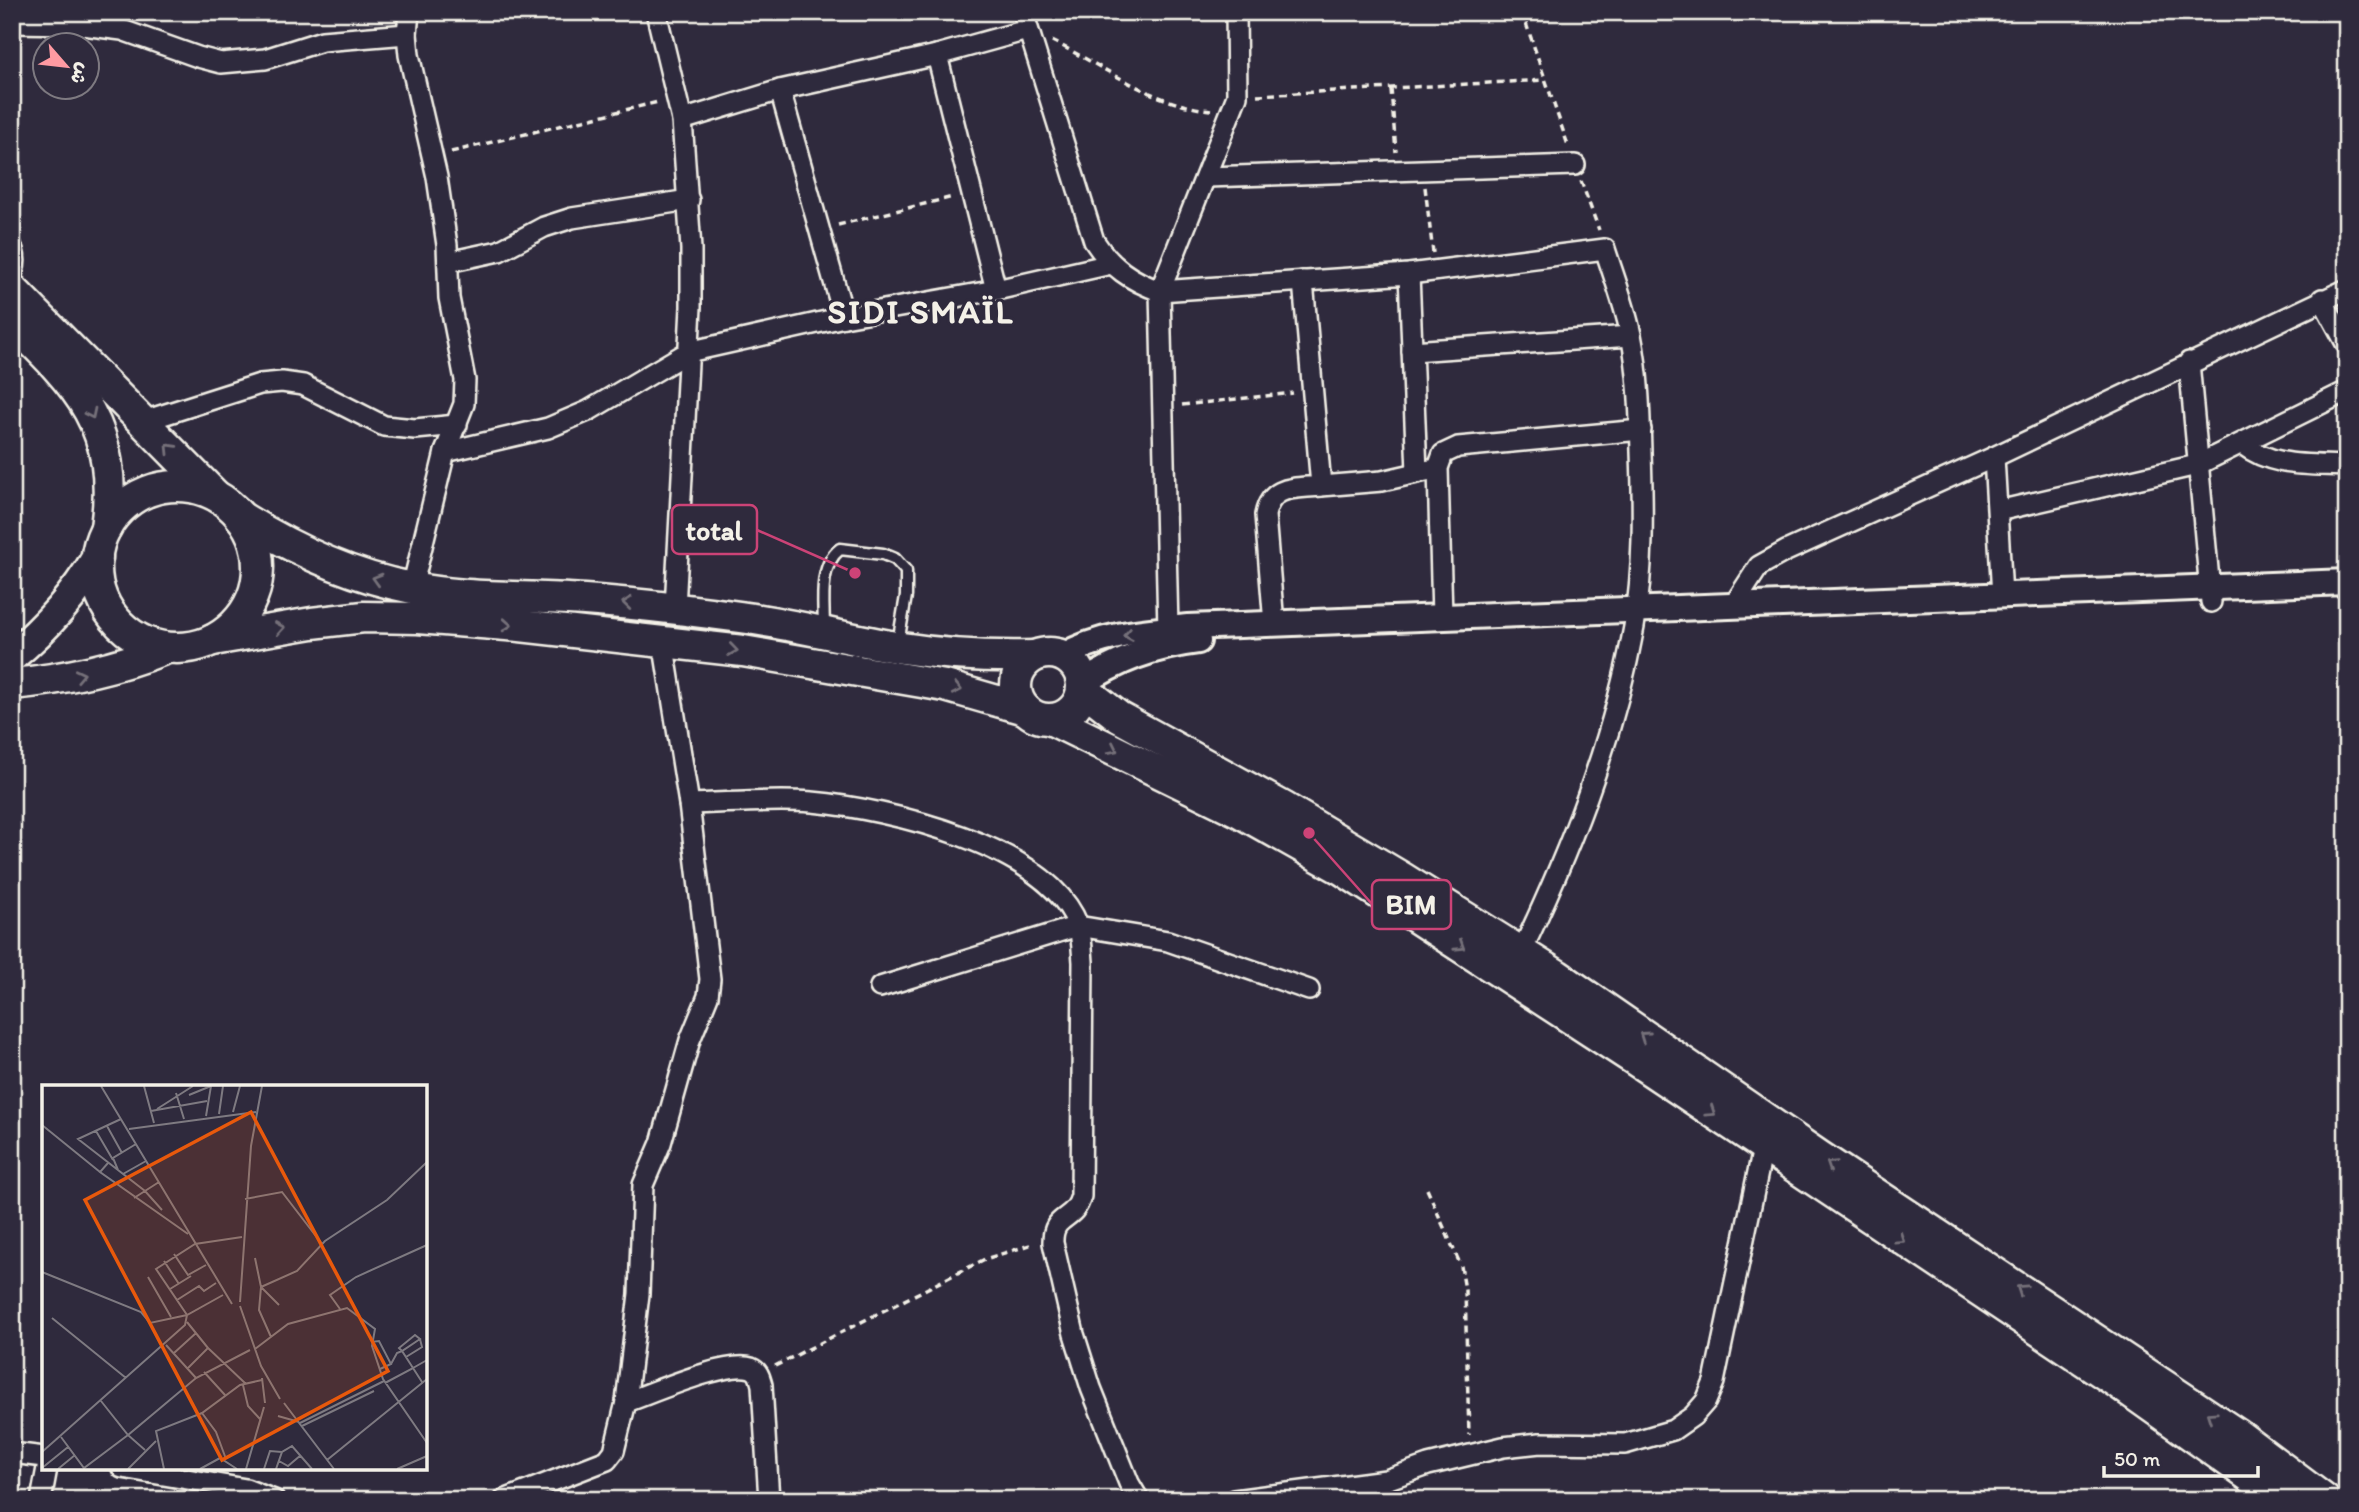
<svg xmlns="http://www.w3.org/2000/svg" width="2359" height="1512" viewBox="0 0 2359 1512" font-family="Itim,'Playpen Sans Arabic',sans-serif">
<rect width="100%" height="100%" fill="#2f2a3d"/>
<filter id="ink" filterUnits="userSpaceOnUse"><feTurbulence type="fractalNoise" baseFrequency=".0143" numOctaves="2"/><feDisplacementMap in="SourceGraphic" scale="14" xChannelSelector="R" yChannelSelector="G"/><feConvolveMatrix kernelMatrix="1 2 1 2 8 2 1 2 1" color-interpolation-filters="sRGB"/></filter>
<g filter="url(#ink)">
<g fill="none" stroke-linecap="round" stroke-linejoin="round">
<defs>
<g id="service">
<path d="M12,237C21,252 22,268 12,284"/>
<path d="M824,629C824,603 818,566 840,549L883,554L895,559L906,571V596L898,643"/>
</g>
<g id="minor">
<path d="M409,12L407,34L409,55L437,177L447,245L449,298L465,380L464,404L445,452L412,588"/>
<path d="M656,12L682,120L691,249V307L675,608"/>
<path d="M1023,12L1094,241C1111,267 1131,281 1160,291L1409,274L1605,249C1614,277 1625,306 1631,335C1639,373 1640,413 1641,452C1643,509 1644,570 1634,627C1613,743 1568,855 1517,961"/>
<path d="M12,23L75,24L122,30L198,57L221,63L265,59L322,41L407,34"/>
<path d="M937,55L996,290"/>
<path d="M780,90L844,317L996,290L1111,264"/>
<path d="M682,120L780,90L937,55L1027,30"/>
<path d="M1207,177L1575,165"/>
<path d="M448,262L499,251L544,227L572,218L689,200"/>
<path d="M1409,274L1417,472"/>
<path d="M2322,299L2347,345"/>
<path d="M1412,351L1631,336"/>
<path d="M2189,362L2211,602"/>
<path d="M144,421L260,384L282,382L303,385L384,426L415,429L457,425"/>
<path d="M2242,444C2273,468 2309,464 2347,466"/>
<path d="M445,452L548,428L588,411L688,352L844,317"/>
<path d="M1994,457L2002,596"/>
<path d="M1321,486L1382,481L1430,470"/>
<path d="M1998,511L2197,465L2347,391"/>
<path d="M1733,606L1759,566L1786,551L1994,457L2347,289"/>
<path d="M1442,617L1438,468L1443,454L1458,447L1641,430"/>
<path d="M1274,624L1265,515C1271,484 1295,489 1321,486L1303,281"/>
<path d="M1168,629L1160,291L1237,96L1236,12"/>
<path d="M689,804C730,803 771,799 812,802C888,809 1047,845 1078,925C1082,936 1082,951 1083,962L1081,1196C1074,1223 1052,1213 1053,1243L1074,1334L1091,1388L1129,1483L1139,1500"/>
<path d="M880,987L1078,926L1168,941L1309,990"/>
<path d="M626,1402C652,1393 727,1360 751,1368C759,1371 760,1378 762,1385L769,1500"/>
<path d="M12,1453L44,1457"/>
<path d="M122,1468L246,1489L274,1500"/>
<path d="M41,1500L47,1468"/>
<path d="M504,1500L607,1460L614,1451L626,1402L639,1294L643,1185L661,1143L690,1040L708,996L710,979L689,804L663,641"/>
<path d="M1234,1500L1386,1480L1428,1465L1503,1447L1540,1443L1625,1444L1673,1430L1693,1416L1706,1401L1714,1382L1763,1148"/>
</g>
<g id="tertiary">
<path d="M1063,656C1101,634 1145,631 1188,627L2347,582"/>
<path d="M1082,684C1117,660 1156,646 1198,641"/>
</g>
<g id="primary">
<path d="M12,289L214,494"/>
<path d="M12,322C79,387 120,427 106,528"/>
<circle cx="177" cy="567" r="81"/>
<path d="M241,517C294,550 350,576 412,588C456,597 500,596 544,598C610,600 675,608 740,617C794,624 847,639 902,648C946,655 989,657 1034,656"/>
<path d="M213,640L312,623L364,617L418,618L520,626L743,651L945,686L1025,709"/>
<circle cx="1049" cy="686" r="33"/>
<path d="M12,656C47,627 74,597 97,558"/>
<path d="M12,684C66,679 116,668 167,648"/>
<path d="M1082,688L1119,717L1283,807L1404,879L1557,975L1819,1156L2237,1434L2325,1500"/>
<path d="M1052,720L1238,811L1343,870L1635,1060L2118,1383L2283,1500"/>
</g>
</defs>
<use href="#service" stroke="#f4f1e8" stroke-width="15"/>
<use href="#minor" stroke="#f4f1e8" stroke-width="24"/>
<use href="#tertiary" stroke="#f4f1e8" stroke-width="30"/>
<use href="#primary" stroke="#f4f1e8" stroke-width="35"/>
<g stroke="#f4f1e8" stroke-width="3.5" stroke-dasharray="7 5" stroke-linecap="butt">
<path d="M1522,12L1569,148"/>
<path d="M1052,41C1102,65 1155,106 1211,110"/>
<path d="M1391,89L1396,152"/>
<path d="M1257,95L1545,80"/>
<path d="M451,152L658,102"/>
<path d="M1581,181L1599,230"/>
<path d="M1425,187L1433,253"/>
<path d="M838,225L953,197"/>
<path d="M1182,405L1293,393"/>
<path d="M1427,1189L1461,1266L1465,1290L1469,1435"/>
<path d="M775,1366L985,1259L1033,1244"/>
</g>
<use href="#service" stroke="#2f2a3d" stroke-width="10"/>
<use href="#minor" stroke="#2f2a3d" stroke-width="19"/>
<use href="#tertiary" stroke="#2f2a3d" stroke-width="24"/>
<use href="#primary" stroke="#2f2a3d" stroke-width="30"/>
</g>
<defs><path id="oneway-chevron" d="M-2-3.5L2.5 0L-2 3.5" fill="none" stroke-width="1.6" stroke-linecap="round" stroke-linejoin="round" transform="scale(1.75)"/></defs>
<g stroke="#747079">
<use href="#oneway-chevron" transform="translate(91 414) rotate(64)"/>
<use href="#oneway-chevron" transform="translate(170 448) rotate(-134)"/>
<use href="#oneway-chevron" transform="translate(377 579) rotate(-164)"/>
<use href="#oneway-chevron" transform="translate(627 603) rotate(-174)"/>
<use href="#oneway-chevron" transform="translate(507 625) rotate(4)"/>
<use href="#oneway-chevron" transform="translate(280 628) rotate(-10)"/>
<use href="#oneway-chevron" transform="translate(1128 635) rotate(170)"/>
<use href="#oneway-chevron" transform="translate(733 650) rotate(8)"/>
<use href="#oneway-chevron" transform="translate(80 675) rotate(-12)"/>
<use href="#oneway-chevron" transform="translate(957 689) rotate(13)"/>
<use href="#oneway-chevron" transform="translate(1113 749) rotate(26)"/>
<use href="#oneway-chevron" transform="translate(1460 946) rotate(33)"/>
<use href="#oneway-chevron" transform="translate(1644 1036) rotate(-145)"/>
<use href="#oneway-chevron" transform="translate(1711 1112) rotate(34)"/>
<use href="#oneway-chevron" transform="translate(1831 1165) rotate(-147)"/>
<use href="#oneway-chevron" transform="translate(1900 1239) rotate(34)"/>
<use href="#oneway-chevron" transform="translate(2021 1289) rotate(-146)"/>
<use href="#oneway-chevron" transform="translate(2211 1416) rotate(-146)"/>
</g>
</g>
<g text-anchor="middle" stroke-width="6" stroke-linejoin="round" paint-order="stroke">
<g font-size="33" font-weight="bold" letter-spacing="2" fill="#f4f1e8" stroke="#2f2a3d">
<text x="921" y="323">SIDI SMAÏL</text>
</g>
</g>
<g transform="translate(42 1085)">
<rect width="385" height="385" fill="#2f2a3d"/>
<path fill="none" stroke="#7e7a81" stroke-width="2" d="M59,1L190,219M102,1L112,38M134,8L142,34M147,10L169,1M115,24L151,1M109,26L165,16M191,27L198,1M177,29L181,1M164,31L169,1M79,34L36,54L103,106L120,125M0,40L58,87M65,41L80,68M87,44L214,27M54,46L71,75M66,78L58,87L146,149M76,85L71,73L94,59M81,89L104,76M92,113L117,97M203,114L240,107L280,159M132,169L146,190L164,180M213,173L219,202L237,220M122,176L137,199M0,187L99,227L108,238L145,230L181,210M106,192L129,232M128,204L149,191M135,215L157,201L162,206L174,198M198,217L209,61L220,1M198,221L219,281L238,314M298,224L288,210L314,192L385,160M10,233L84,293M145,237L166,263L145,284M229,252L217,225L219,202L255,186L283,156L345,115L385,77M329,257L337,256L349,279L338,284M124,260L154,293M166,263L204,299M213,264L246,239L305,223L333,244L330,261L341,294L385,358M132,268L154,248M364,272L380,262L378,254M349,279L355,268L360,266L378,254L373,250L357,263L360,266L371,283L385,275M162,287L183,310M220,293L223,318M343,298L371,283L380,297M201,300L206,321L218,334M59,316L86,350L154,293L208,265M242,318L292,384M160,328L174,347L184,374M236,331L257,337M258,338L342,296M260,341L332,306M19,352L42,383L86,350L103,365M0,367L143,240L145,230L114,184L153,159L200,152M285,375L385,294M237,376L246,381L259,370M0,383L26,362M16,384L33,370M86,384L114,356M122,384L114,346L160,328L198,300L220,295M158,384L178,373L195,384M204,384L222,322M222,384L228,366L240,367M234,384L240,367L250,361L270,384M355,384L385,371"/>
<path fill="#e8590c" fill-opacity="0.15" stroke="#e8590c" stroke-width="3.5" d="M209,27L346,286L180,375L43,115Z"/>
<rect width="385" height="385" fill="none" stroke="#f4f1e8" stroke-width="3.5"/>
</g>
<path fill="none" stroke="#cc4377" stroke-width="2.5" d="M855 573L757 530M1309 833L1372 904"/>
<g fill="#cc4377" stroke="#2f2a3d" stroke-width="2.5">
<circle cx="855" cy="573" r="7"/>
<circle cx="1309" cy="833" r="7"/>
</g>
<g fill="#2f2a3d" stroke="#cc4377" stroke-width="2.5">
<rect x="672" y="505" width="85" height="49" rx="7"/>
<rect x="1372" y="880" width="79" height="49" rx="7"/>
</g>
<g font-size="28" text-anchor="middle" font-weight="bold" fill="#f4f1e8">
<text x="714" y="540">total</text>
<text x="1411" y="914">BIM</text>
</g>
<rect width="2359" height="1512" fill="none" stroke="#2f2a3d" stroke-width="42"/>
<rect x="21" y="21" width="2317" height="1470" fill="none" stroke="#f4f1e8" stroke-width="2.5" filter="url(#ink)"/>
<g transform="translate(66 66) rotate(118)"><circle r="33" fill="#2f2a3d" stroke="#7e7a81" stroke-width="2"/>
<path d="M0-5L12 26L0 18L-12 26Z" fill="#ff9aa2"/>
<text y="-10" font-size="19" font-weight="bold" text-anchor="middle" fill="#f4f1e8">ش</text>
</g>
<path d="M2104 1466v10h154v-10" fill="none" stroke="#f4f1e8" stroke-width="3.5"/>
<text x="2114" y="1466" font-size="21" fill="#f4f1e8" stroke="#2f2a3d" stroke-width="5" paint-order="stroke">50 m</text>
</svg>
